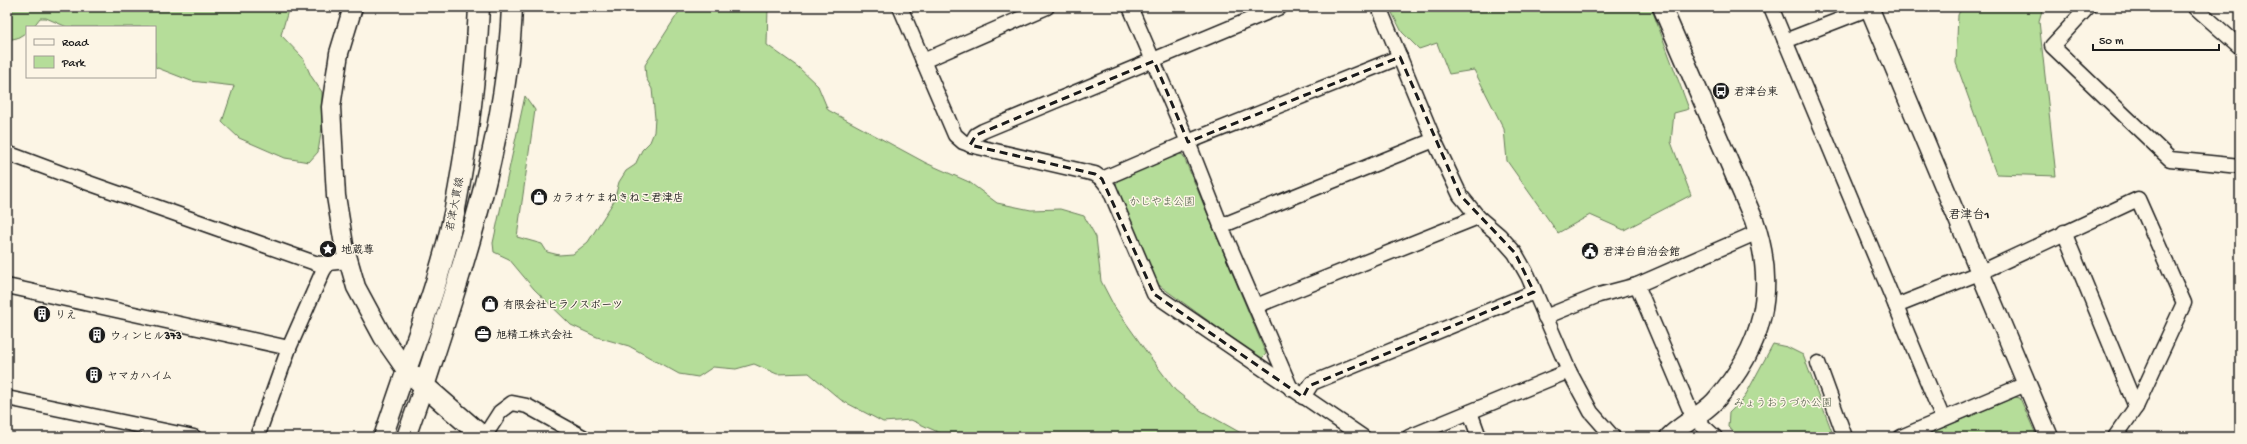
<svg xmlns="http://www.w3.org/2000/svg" width="2247" height="444" viewBox="0 0 2247 444" font-family="'Gochi Hand','Klee One',sans-serif">
<rect width="100%" height="100%" fill="#fcf5e5"/>
<filter id="ink" filterUnits="userSpaceOnUse"><feTurbulence type="fractalNoise" baseFrequency=".025" numOctaves="2"/><feDisplacementMap in="SourceGraphic" scale="8" xChannelSelector="R" yChannelSelector="G"/><feConvolveMatrix kernelMatrix="1 2 1 2 8 2 1 2 1" color-interpolation-filters="sRGB"/></filter>
<g filter="url(#ink)">
<g fill="#b5dd99" stroke="#687c5a">
<path d="M7,7H289L281,35L303,58L311,76L322,92V127L318,152L309,162L285,158L239,138L222,122L234,86L191,81L155,67V27H67L46,18H40L33,27H27V32L17,38L7,40Z"/>
<path d="M682,7H768L767,45L798,67L818,86L828,110L926,163L969,182L997,203L1031,210L1060,209L1084,216L1096,237L1101,281L1114,306L1148,354L1175,390L1200,410L1248,437H949L911,420L883,422L841,400L809,373L777,374L754,364L736,369L713,367L698,377L679,374L629,346L597,337L571,325L534,289L509,259L494,252L493,243L525,96L535,110L517,237L542,244L547,252L559,255L573,254L588,242L614,201L619,182L626,171L635,165L642,150L650,142L654,132L655,118L652,89L646,78L645,65Z"/>
<path d="M1389,7H1651L1689,109L1674,113L1671,142L1691,195L1624,230L1590,215L1558,233L1507,161L1504,129L1474,70L1449,74L1437,43L1419,49L1402,32Z"/>
<path d="M1962,7H2043L2039,21L2056,176L1996,174L1956,63L1958,15Z"/>
<path d="M1178,153L1183,155L1266,354L1261,359L1156,283L1115,188L1118,179Z"/>
<path d="M1773,344L1787,347L1803,355L1834,437H1739L1728,427L1729,413L1744,398Z"/>
<path d="M2015,397L2020,398L2037,437H1921Z"/>
</g>
<g fill="none" stroke-linecap="round" stroke-linejoin="round">
<defs>
<g id="minor">
<path d="M900,7L955,135L963,142L974,146L1095,174L1102,179L1109,188L1154,294L1363,437"/>
<path d="M1130,7L1188,142L1221,226L1291,389"/>
<path d="M1379,7L1434,140L1460,195L1478,217L1499,235L1515,253L1528,276L1569,371L1591,412L1613,437"/>
<path d="M1771,7L1943,419"/>
<path d="M2088,7L2052,46L2170,159L2240,166"/>
<path d="M2195,7L2240,47"/>
<path d="M1785,41L1870,8"/>
<path d="M923,61L1047,7"/>
<path d="M970,145L976,135L983,131L1280,7"/>
<path d="M7,153L66,175L318,264L348,261"/>
<path d="M1102,179L1188,142L1400,57"/>
<path d="M1221,226L1434,140"/>
<path d="M2064,232L2136,407"/>
<path d="M1637,285L1693,417L1715,437"/>
<path d="M7,286L289,348"/>
<path d="M1256,306L1478,217"/>
<path d="M1896,306L1979,273L2138,199L2184,303L2136,407L2115,437"/>
<path d="M1545,317L1599,295L1637,285L1758,232"/>
<path d="M1818,363L1845,437"/>
<path d="M1303,397L1312,383L1534,292"/>
<path d="M7,398L194,437"/>
<path d="M1470,412L1479,437"/>
<path d="M257,437L289,348L323,271L328,263"/>
<path d="M484,437L500,412L512,403L527,406L583,437"/>
<path d="M1409,437L1569,371"/>
<path d="M1901,437L2026,384"/>
</g>
<g id="tertiary">
<path d="M353,7L339,53L331,107L336,196L344,245L356,287L383,337L406,370L383,437"/>
<path d="M1662,7L1754,220C1778,290 1763,347 1715,401C1702,415 1682,424 1669,437"/>
<path d="M1869,7L2049,437"/>
<path d="M406,437L424,386"/>
</g>
<g id="secondary">
<path d="M479,7C476,76 467,147 454,214C443,267 424,319 406,370L483,437"/>
<path d="M424,386C464,263 507,137 512,7"/>
</g>
</defs>
<use href="#minor" stroke="#1c1c1c" stroke-width="17"/>
<use href="#tertiary" stroke="#1c1c1c" stroke-width="21"/>
<use href="#secondary" stroke="#1c1c1c" stroke-width="23"/>
<use href="#minor" stroke="#fcf5e5" stroke-width="14"/>
<use href="#tertiary" stroke="#fcf5e5" stroke-width="18"/>
<use href="#secondary" stroke="#fcf5e5" stroke-width="20"/>
</g>
</g>
<path fill="none" stroke="#1c1c1c" stroke-width="3" stroke-dasharray="8 5" stroke-linejoin="round" d="M1400,57L1460,195L1515,253L1534,292L1309,386L1303,397L1154,294L1102,179L1095,174L970,145L976,135L1154,61L1188,142Z"/>
<defs>
<symbol id="bus-disc" viewBox="-11 -11 22 22"><circle r="9.5" fill="#1c1c1c" stroke="#fcf5e5"/><path d="M-5-6H5V4H4V6H2V4H-2V6H-4V4H-5ZM-3.5-4V0h7V-4ZM-3.5 1.2v1.5H-2V1.2ZM2 1.2v1.5H3.5V1.2Z" fill="#fff"/></symbol>
<symbol id="shop-disc" viewBox="-11 -11 22 22"><circle r="9.5" fill="#1c1c1c" stroke="#fcf5e5"/><path d="M-5-2.5h2.3a2.7 3.5 0 0 1 5.4 0H5L5.5 6h-11ZM-1.5-2.5h3a1.5 2.3 0 0 0-3 0Z" fill="#fff"/></symbol>
<symbol id="sight-disc" viewBox="-11 -11 22 22"><circle r="9.5" fill="#1c1c1c" stroke="#fcf5e5"/><path d="M0-6L1.8-2.2L6-1.7L2.9 1.2L3.7 5.4L0 3.3L-3.7 5.4L-2.9 1.2L-6-1.7L-1.8-2.2Z" fill="#fff"/></symbol>
<symbol id="civic-disc" viewBox="-11 -11 22 22"><circle r="9.5" fill="#1c1c1c" stroke="#fcf5e5"/><path d="M-.6-6.5H3V-4.5H.6V-3L4-1V1h2V6H-6V1h2V-1L-.6-3ZM-1.2 2.5V6h2.4V2.5Z" fill="#fff"/></symbol>
<symbol id="building-disc" viewBox="-11 -11 22 22"><circle r="9.5" fill="#1c1c1c" stroke="#fcf5e5"/><path d="M-4-6H4V6H1V3H-1V6H-4ZM-2.5-4.3h1.7v1.8h-1.7ZM.8-4.3h1.7v1.8H.8ZM-2.5-1h1.7V.8h-1.7ZM.8-1h1.7V.8H.8Z" fill="#fff"/></symbol>
<symbol id="office-disc" viewBox="-11 -11 22 22"><circle r="9.5" fill="#1c1c1c" stroke="#fcf5e5"/><path d="M-6-3h4V-5.5h4V-3h4V5H-6ZM-1-4.5V-3h2v-1.5ZM-6 0V1H6V0Z" fill="#fff"/></symbol>
</defs>
<g fill-rule="evenodd">
<use href="#bus-disc" x="1711" y="81" width="20" height="20"/>
<use href="#shop-disc" x="529" y="187" width="20" height="20"/>
<use href="#sight-disc" x="318" y="239" width="20" height="20"/>
<use href="#civic-disc" x="1580" y="241" width="20" height="20"/>
<use href="#shop-disc" x="480" y="294" width="20" height="20"/>
<use href="#building-disc" x="32" y="304" width="20" height="20"/>
<use href="#office-disc" x="473" y="324" width="20" height="20"/>
<use href="#building-disc" x="87" y="325" width="20" height="20"/>
<use href="#building-disc" x="84" y="365" width="20" height="20"/>
</g>
<g text-anchor="middle" stroke-width="3" stroke-linejoin="round" paint-order="stroke">
<g font-size="11" font-weight="bold" fill="#1c1c1c" stroke="#fcf5e5" text-anchor="start">
<text x="1734" y="95">君津台東</text>
<text x="552" y="201">カラオケまねきねこ君津店</text>
<text x="341" y="253">地蔵尊</text>
<text x="1603" y="255">君津台自治会館</text>
<text x="503" y="308">有限会社ヒラノスポーツ</text>
<text x="55" y="318">りえ</text>
<text x="496" y="338">旭精工株式会社</text>
<text x="110" y="339">ウィンヒル373</text>
<text x="107" y="379">ヤマカハイム</text>
</g>
<g font-size="11" fill="#4a5642" stroke="#fcf5e5">
<text x="1162" y="205">かじやま公園</text>
<text x="1783" y="406">みょうおうづか公園</text>
</g>
<g font-size="11" fill="#1c1c1c" stroke="#fcf5e5">
<text transform="translate(454 204) rotate(-79)" y="4">君津大貫線</text>
</g>
<g font-size="12" font-weight="bold" fill="#1c1c1c" stroke="#fcf5e5">
<text x="1969" y="218">君津台1</text>
</g>
</g>
<rect width="2247" height="444" fill="none" stroke="#fcf5e5" stroke-width="24"/>
<rect x="12" y="12" width="2223" height="420" fill="none" stroke="#1c1c1c" stroke-width="1.5" filter="url(#ink)"/>
<rect x="26" y="26" width="130" height="52" fill="#fcf5e5" stroke="#a29e95"/>
<rect x="34" y="39" width="20" height="6" fill="#fcf5e5" stroke="#a29e95"/>
<text x="62" y="46" font-size="12" fill="#1c1c1c">Road</text>
<rect x="34" y="56" width="20" height="12" fill="#b5dd99" stroke="#a29e95"/>
<text x="62" y="66" font-size="12" fill="#1c1c1c">Park</text>
<path d="M2093 44v6h126v-6" fill="none" stroke="#1c1c1c" stroke-width="2"/>
<text x="2099" y="44" font-size="12" fill="#1c1c1c" stroke="#fcf5e5" stroke-width="3" paint-order="stroke">50 m</text>
</svg>
